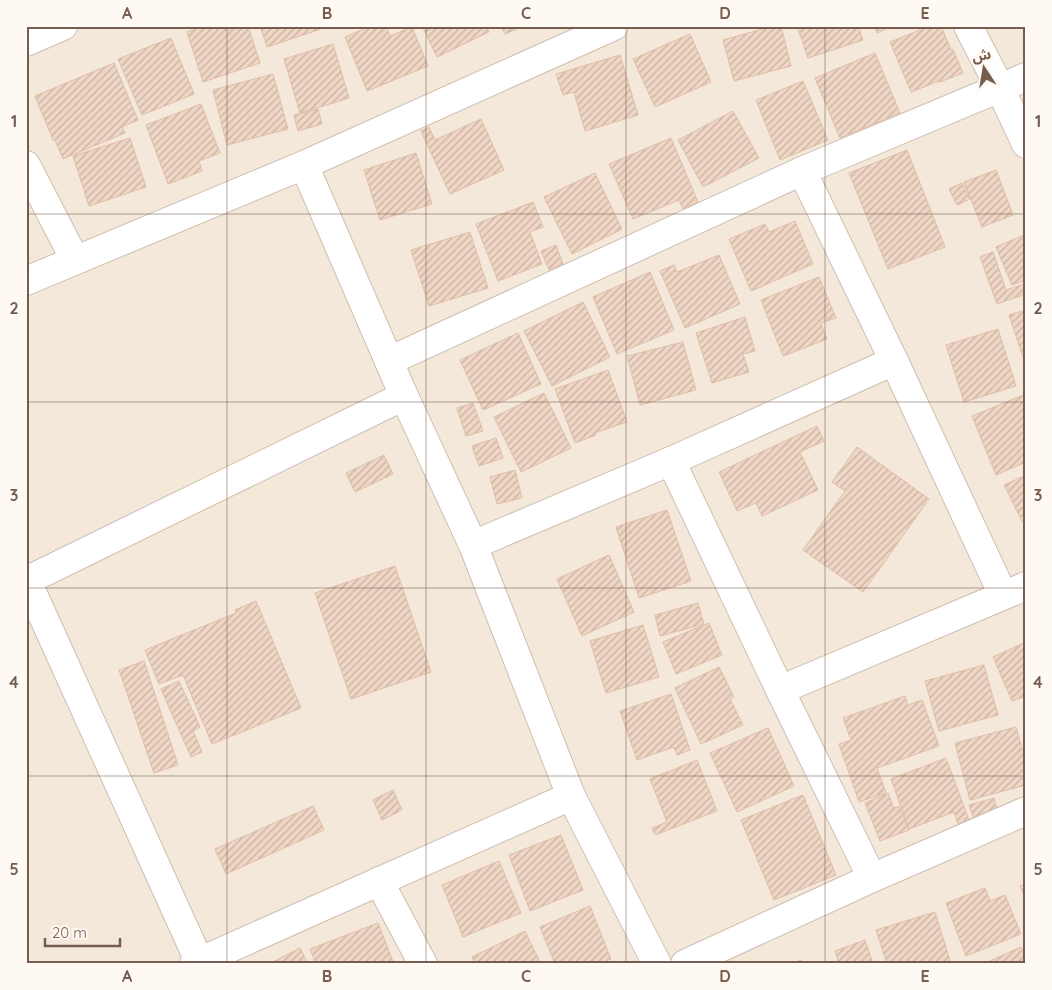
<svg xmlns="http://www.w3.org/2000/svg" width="1052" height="990" viewBox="0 0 1052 990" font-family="Quicksand,'Noto Sans Arabic',sans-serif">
<defs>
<pattern id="building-hatch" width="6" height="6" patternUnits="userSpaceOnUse" patternTransform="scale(1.25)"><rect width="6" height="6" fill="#efd6c5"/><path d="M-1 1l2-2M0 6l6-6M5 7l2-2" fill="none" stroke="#c6b1a2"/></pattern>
</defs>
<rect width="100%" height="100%" fill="#fcf5ec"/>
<rect fill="#f3e8da" x="26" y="26" width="1000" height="938"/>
<g fill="url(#building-hatch)" stroke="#e1bda6">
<path d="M204,26H248L260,63L203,82L187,32Z"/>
<path d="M260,26H320L321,29L267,47Z"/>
<path d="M371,26H386L390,36L412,27L428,66L367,91L345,37Z"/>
<path d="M422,26H486L489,32L437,57Z"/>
<path d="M501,26H523L505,34Z"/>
<path d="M773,26H781L791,66L734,81L723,40Z"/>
<path d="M797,26H858L863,40L808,58Z"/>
<path d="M874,26H893L877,33Z"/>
<path d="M930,26H941L951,50L953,49L963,73L940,82L939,81L911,92L890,42Z"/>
<path d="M690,34L711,82L655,107L633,59Z"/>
<path d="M171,38L194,94L142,115L118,59Z"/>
<path d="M333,44L349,98L300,113L284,59Z"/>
<path d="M875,53L900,113L840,138L815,78Z"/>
<path d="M620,55L638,115L585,131L574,92L563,95L556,74Z"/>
<path d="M114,63L138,120L122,127L125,133L63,159L55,140H53L35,96Z"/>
<path d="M273,74L288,129L227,145L213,90Z"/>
<path d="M803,81L828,140L780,160L756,100Z"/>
<path d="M201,104L220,153L199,161L202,171L168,184L146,125Z"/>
<path d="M318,109L322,124L298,131L294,115Z"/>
<path d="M733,111L759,158L703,187L678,140Z"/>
<path d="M481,119L504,170L450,194L421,131L429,127L435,140Z"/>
<path d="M130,138L146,187L89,206L73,156Z"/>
<path d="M671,138L698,202L683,209L679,200L633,219L609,164Z"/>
<path d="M907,150L945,247L888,269L849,173Z"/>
<path d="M416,153L432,204L380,220L364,170Z"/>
<path d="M996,170L1013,215L982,227L964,182Z"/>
<path d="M595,173L622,229L572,254L544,197Z"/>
<path d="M962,183L970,199L957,205L949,189Z"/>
<path d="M533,202L543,227L530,232L542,264L498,281L476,224Z"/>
<path d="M795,221L813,264L751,291L729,239L765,224L769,232Z"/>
<path d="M470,232L488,288L429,306L411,250Z"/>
<path d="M1026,234V280L1012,285L996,247Z"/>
<path d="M556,245L563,264L549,270L541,251Z"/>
<path d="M993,252L1006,290L1024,284L1026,288V294L997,304L980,257Z"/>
<path d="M719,255L740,304L685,328L660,271L674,265L677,272Z"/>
<path d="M650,272L674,330L617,354L593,297Z"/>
<path d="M819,277L836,318L821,323L827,339L783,356L761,300Z"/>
<path d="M583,302L610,357L552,386L524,331Z"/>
<path d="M1026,310V366L1009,315Z"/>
<path d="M745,317L755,351L743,354L749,372L712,383L696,333Z"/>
<path d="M998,329L1016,386L964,402L946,345Z"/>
<path d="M518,333L541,384L483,410L460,360Z"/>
<path d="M683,342L696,390L640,405L627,356Z"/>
<path d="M608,370L627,422L595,433L596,435L575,443L555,389Z"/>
<path d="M544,393L571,448L521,472L494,417Z"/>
<path d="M1026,394V462L996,475L972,416Z"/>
<path d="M473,403L483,431L466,436L457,408Z"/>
<path d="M817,426L824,441L800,452L818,490L762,516L756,503L737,511L719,472Z"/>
<path d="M496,438L503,458L479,466L472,446Z"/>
<path d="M857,447L929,499L863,592L803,550L845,491L832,482Z"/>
<path d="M384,455L393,474L355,492L346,473Z"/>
<path d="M515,470L522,498L497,504L490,477Z"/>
<path d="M1026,475V529L1004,485Z"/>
<path d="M667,510L691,581L639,598L616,527Z"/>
<path d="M609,555L634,612L582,636L557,579Z"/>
<path d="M395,566L431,672L351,699L315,593Z"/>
<path d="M256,601L301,708L212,744L183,675L159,684L145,650L236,613L235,610Z"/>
<path d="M698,603L704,624L660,636L655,615Z"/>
<path d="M709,623L722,655L676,674L663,642Z"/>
<path d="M643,625L659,677L606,693L590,641Z"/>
<path d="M1026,642V696L1012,701L993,657Z"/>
<path d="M144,661L178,765L154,773L119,670Z"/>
<path d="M984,665L998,715L939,731L925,681Z"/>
<path d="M719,667L734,697L730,699L743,725L701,744L675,688Z"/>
<path d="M179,681L200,727L193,731L202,752L191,757L161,689Z"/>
<path d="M671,694L690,750L677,755L674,747L637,760L620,711Z"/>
<path d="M905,696L908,705L922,700L939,746L877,768L886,793L859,802L839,744L851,740L843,718Z"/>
<path d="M1016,727L1026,763V785L970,800L955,743Z"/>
<path d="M768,728L794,786L737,812L710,753Z"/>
<path d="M946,758L969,820L958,824L954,812L909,829L891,779Z"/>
<path d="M697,760L717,811L655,835L652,828L667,822L650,779Z"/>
<path d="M393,790L402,810L382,820L373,800Z"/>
<path d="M888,793L894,808L899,806L909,830L880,841L865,803Z"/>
<path d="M803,795L836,875L774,900L741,820Z"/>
<path d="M994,798L997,810L973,817L969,805Z"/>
<path d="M313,806L324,830L226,874L215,849Z"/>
<path d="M561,835L583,890L530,911L509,855Z"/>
<path d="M499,861L521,913L463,937L442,885Z"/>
<path d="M1026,884V901L1020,886Z"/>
<path d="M985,888L990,901L1005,895L1021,934L966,956L946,903Z"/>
<path d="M590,906L611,959L598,964H555L540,927Z"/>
<path d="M935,912L951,964H887L876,930Z"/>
<path d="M378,923L394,964H316L310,949Z"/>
<path d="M525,931L541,964H475L472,957Z"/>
<path d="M865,940L873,964H839L835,951Z"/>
<path d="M1021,947L1026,958V964H983Z"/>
<path d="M300,948L308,964H269Z"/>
<path d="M801,960L803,964H791Z"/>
</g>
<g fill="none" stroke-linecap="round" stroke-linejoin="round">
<defs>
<g id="minor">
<path d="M968,26L1000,88L1026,144"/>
<path d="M26,42L63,26"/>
<path d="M26,165L75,260"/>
<path d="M304,165L404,396L473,545L571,796L657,964"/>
<path d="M802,171L894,361L1003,595"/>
<path d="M26,281L304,165L614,26"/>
<path d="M389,361L802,171L1026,77"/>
<path d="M671,461L780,690L872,878"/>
<path d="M473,545L671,461L894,361"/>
<path d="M26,581L404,396"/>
<path d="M27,581L199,961"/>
<path d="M780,690L1026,586"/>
<path d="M379,881L423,964"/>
<path d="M194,964L571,796"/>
<path d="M685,964L872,878L1026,811"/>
</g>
</defs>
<use href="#minor" stroke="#cebeb1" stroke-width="30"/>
<use href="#minor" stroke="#fff" stroke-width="28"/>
</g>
<path fill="none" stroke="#765d4f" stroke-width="1" stroke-opacity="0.55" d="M227,26V964M426,26V964M626,26V964M825,26V964M26,214H1026M26,402H1026M26,588H1026M26,776H1026"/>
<rect width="1052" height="990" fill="none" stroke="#fef9f2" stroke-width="55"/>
<g transform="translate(984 68) rotate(348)" stroke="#fef9f2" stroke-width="4" paint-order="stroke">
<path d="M0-4L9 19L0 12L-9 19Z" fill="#765d4f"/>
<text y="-8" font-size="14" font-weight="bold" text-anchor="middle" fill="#765d4f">ش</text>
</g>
<path d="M45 938v8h75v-8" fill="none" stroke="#765d4f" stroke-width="2.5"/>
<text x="52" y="938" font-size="15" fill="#765d4f" stroke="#fef9f2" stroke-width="4" paint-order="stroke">20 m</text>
<rect x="28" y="28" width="996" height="934" fill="none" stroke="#765d4f" stroke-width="2"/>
<g font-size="16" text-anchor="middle" font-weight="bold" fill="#765d4f">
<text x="127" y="19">A</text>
<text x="327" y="19">B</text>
<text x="526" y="19">C</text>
<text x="725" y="19">D</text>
<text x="925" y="19">E</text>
<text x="14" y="127">1</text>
<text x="1038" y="127">1</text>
<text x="14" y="314">2</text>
<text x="1038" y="314">2</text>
<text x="14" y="501">3</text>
<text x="1038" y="501">3</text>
<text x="14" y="688">4</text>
<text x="1038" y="688">4</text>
<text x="14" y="875">5</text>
<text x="1038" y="875">5</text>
<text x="127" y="982">A</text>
<text x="327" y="982">B</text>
<text x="526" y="982">C</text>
<text x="725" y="982">D</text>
<text x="925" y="982">E</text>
</g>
</svg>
